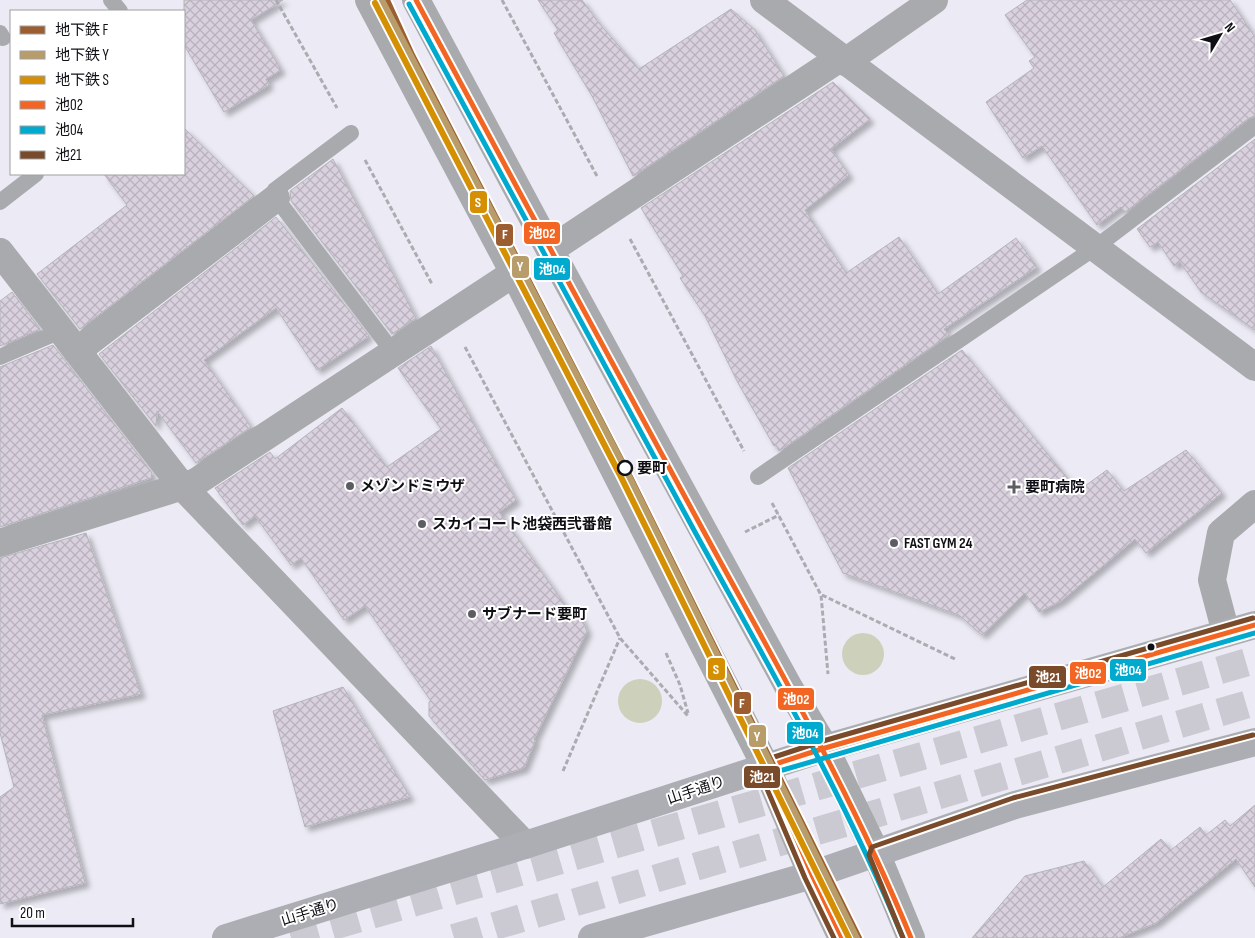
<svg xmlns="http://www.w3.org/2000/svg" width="1255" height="938" viewBox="0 0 1255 938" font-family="'Sofia Sans Condensed','Noto Sans JP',sans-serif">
<defs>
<pattern id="building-cross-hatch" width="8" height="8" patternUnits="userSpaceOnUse" patternTransform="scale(1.25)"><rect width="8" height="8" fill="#d9d1de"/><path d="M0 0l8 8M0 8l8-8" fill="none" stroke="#b9b2be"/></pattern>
<filter id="shadow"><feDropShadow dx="4.5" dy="4.5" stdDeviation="2.5" flood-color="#0004"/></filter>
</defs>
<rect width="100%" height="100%" fill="#ecebf5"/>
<g fill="#cdd1bc">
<circle cx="863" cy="654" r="21"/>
<circle cx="640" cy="701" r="22"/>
</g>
<g fill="url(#building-cross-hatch)" stroke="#b6b3ba" filter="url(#shadow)">
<path d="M184,0H283L251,20L281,70L266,79L269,85L224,112L184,45Z"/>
<path d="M538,0H582L598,22L639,69L731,9L755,30L784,76L633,176L592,96L554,33L558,30Z"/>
<path d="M1027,0H1230L1255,37V116L1249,118L1125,212L1121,207L1097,225L1042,146L1023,158L986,102L1034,68L1029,61L1035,57L1005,15Z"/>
<path d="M833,82L870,119L831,149L849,175L805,210L846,273L899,237L938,294L1016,238L1037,267L944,329L949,335L779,451L776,445L774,446L737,381L705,316L680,278L683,276L641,208Z"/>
<path d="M184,128L254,196L80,329L37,274L127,205L104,174H184Z"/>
<path d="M1255,139V330L1201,292L1180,262L1174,266L1158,242L1150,247L1137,229Z"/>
<path d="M333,159L416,318L392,334L291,201L290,191Z"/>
<path d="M276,217L369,336L317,370L276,308L204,360L251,427L196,463L157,411L156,426L99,354Z"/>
<path d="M12,292L40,329L0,346V301Z"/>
<path d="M53,345L152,473L151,478L0,527V367Z"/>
<path d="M431,346L516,500L499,512L570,612L580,615L587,631L534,739L535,741L524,768L485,780L429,716V702L431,701L365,606L344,620L301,558L291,565L255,516L243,525L215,488L270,452L275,459L342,408L387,467L441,429L398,368Z"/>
<path d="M962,350L1078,491L1107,470L1124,491L1186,450L1222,493L1146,553L1135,539L1061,601L1039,612L1025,593L982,635L959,615L843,573L788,468Z"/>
<path d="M86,533L141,694L42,715L85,883L0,904V797L14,787L0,733V558Z"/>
<path d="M343,687L410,797L305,827L273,711Z"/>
<path d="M1255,805V887L1236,859L1156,923L1119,938H972L1025,876L1084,861L1103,887L1161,839L1171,850L1200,827L1206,835L1225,820L1230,826Z"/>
</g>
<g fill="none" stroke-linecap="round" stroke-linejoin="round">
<g stroke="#cbcad3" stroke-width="28" stroke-dasharray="28 14" stroke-linecap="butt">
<path d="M291,938L1255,660"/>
<path d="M454,938L1255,702"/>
</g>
<g stroke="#abacb1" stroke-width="3" stroke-dasharray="5 2.5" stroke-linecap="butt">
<path d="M276,0L337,108"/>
<path d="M502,0L598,178"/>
<path d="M365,160L432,284"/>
<path d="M630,239L744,451"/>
<path d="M465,347L620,638L688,716"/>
<path d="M772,503L821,595L828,674"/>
<path d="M745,532L779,515"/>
<path d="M822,595L955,659"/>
<path d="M666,653L680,685L688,713"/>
<path d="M563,771L620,638"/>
</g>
<g stroke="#a9aaae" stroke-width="16">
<path d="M111,0L120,11"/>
<path d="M0,33L3,38"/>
<path d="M351,133L275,190L276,198L393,352"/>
<path d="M0,202L36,174"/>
<path d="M0,357L61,331"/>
<path d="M758,477L1096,247L1255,126"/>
</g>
<g stroke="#a9aaae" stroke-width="28">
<path d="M764,0L1255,367"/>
<path d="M845,62L934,0"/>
<path d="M550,250L840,58"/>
<path d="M0,252L182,486L525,845"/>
<path d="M77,351L276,198"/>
<path d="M0,543L196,482L514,273"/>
<path d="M1226,633L1212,580L1221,533L1255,504"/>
</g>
<g stroke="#a9aaae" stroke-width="28">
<path d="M876,853L911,938"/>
<path d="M812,875L842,938"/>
</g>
<g stroke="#a8aaae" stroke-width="28">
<path d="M369,0L514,273L766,767L812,875"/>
<path d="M416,0L550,250L788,686L825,748L876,853"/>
</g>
<g stroke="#acaeb4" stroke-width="28">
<path d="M226,938L525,845L825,748L1255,625"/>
<path d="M592,938L812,875L1015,805L1255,742"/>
</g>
<defs>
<g id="bus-1">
<path d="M416,0C511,177 607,354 703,530C776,664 853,796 911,938"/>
<path d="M842,938L812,875L766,767L825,748L1255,625"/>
</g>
<g id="bus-2">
<path d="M409,4C504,180 599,356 695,532C768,665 845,797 903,938"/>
<path d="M849,935L819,872L776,772L1255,633"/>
</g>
<g id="bus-3">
<path d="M834,938L805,878L759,770L762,761L823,741L1253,618"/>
<path d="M903,938L869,855L872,847L1013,798L1253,735"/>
</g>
</defs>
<use href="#bus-1" stroke="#fff" stroke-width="9"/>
<use href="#bus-2" stroke="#fff" stroke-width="9"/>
<use href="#bus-3" stroke="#fff" stroke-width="9"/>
<use href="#bus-1" stroke="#f26522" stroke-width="5"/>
<use href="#bus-2" stroke="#00a9ce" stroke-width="5"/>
<use href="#bus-3" stroke="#7a4b2a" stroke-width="5"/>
<defs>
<path id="metro-1" d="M387,0L412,55L630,477L859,938"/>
<path id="metro-2" d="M382,0L627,472L857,938"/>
<path id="metro-3" d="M375,3L620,475L849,938"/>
</defs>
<use href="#metro-1" stroke="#fff" stroke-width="10"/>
<use href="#metro-2" stroke="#fff" stroke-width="10"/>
<use href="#metro-3" stroke="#fff" stroke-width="10"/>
<use href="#metro-1" stroke="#9c5e31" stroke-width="6"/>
<use href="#metro-2" stroke="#b89d6b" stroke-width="6"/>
<use href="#metro-3" stroke="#d48f03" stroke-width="6"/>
</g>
<circle fill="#fff" stroke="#100f15" stroke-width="2.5" cx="625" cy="468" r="7"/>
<g fill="#5d5c63" stroke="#fff" stroke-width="2">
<circle cx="350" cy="486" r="5"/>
<path d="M1011.5 479.5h5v5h5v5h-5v5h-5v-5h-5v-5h5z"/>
<circle cx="422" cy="524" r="5"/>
<circle cx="894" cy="543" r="5"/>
<circle cx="472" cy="614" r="5"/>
</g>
<circle fill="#100f15" stroke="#fff" stroke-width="2" cx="1151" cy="647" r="4.5"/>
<g text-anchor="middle" stroke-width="4" stroke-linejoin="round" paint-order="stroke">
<g font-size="15" font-weight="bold" fill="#100f15" stroke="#fff" text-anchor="start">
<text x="637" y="473">要町</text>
</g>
<g font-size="15" font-weight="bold" fill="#100f15" stroke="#fff" text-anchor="start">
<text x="360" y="491">メゾンドミウザ</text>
<text x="1025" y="492">要町病院</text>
<text x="432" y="529">スカイコート池袋西弐番館</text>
<text x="904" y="548">FAST GYM 24</text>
<text x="482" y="619">サブナード要町</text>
</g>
<g font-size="15" fill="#100f15" stroke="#fff">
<text transform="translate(696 790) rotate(-18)" y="5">山手通り</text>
<text transform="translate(310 912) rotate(-17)" y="5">山手通り</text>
</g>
</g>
<g stroke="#fff" stroke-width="2">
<rect x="469" y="190" width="19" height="24" rx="5" fill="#d48f03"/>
<rect x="523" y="221" width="38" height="24" rx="5" fill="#f26522"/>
<rect x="495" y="223" width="19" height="24" rx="5" fill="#9c5e31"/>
<rect x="511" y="255" width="19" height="24" rx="5" fill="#b89d6b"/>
<rect x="533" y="257" width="38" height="24" rx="5" fill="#00a9ce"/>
<rect x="707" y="657" width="19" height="24" rx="5" fill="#d48f03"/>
<rect x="1109" y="658" width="38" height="24" rx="5" fill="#00a9ce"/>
<rect x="1069" y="661" width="38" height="24" rx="5" fill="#f26522"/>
<rect x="1028" y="665" width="39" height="24" rx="5" fill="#7a4b2a"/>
<rect x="777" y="687" width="38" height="24" rx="5" fill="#f26522"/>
<rect x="733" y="691" width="19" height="24" rx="5" fill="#9c5e31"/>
<rect x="786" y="721" width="38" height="24" rx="5" fill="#00a9ce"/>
<rect x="748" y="724" width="19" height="24" rx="5" fill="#b89d6b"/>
<rect x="743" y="765" width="38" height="24" rx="5" fill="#7a4b2a"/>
</g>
<g font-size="14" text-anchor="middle" font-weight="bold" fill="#fff">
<text x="478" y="207">S</text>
<text x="542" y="238">池02</text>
<text x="505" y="239">F</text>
<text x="520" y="271">Y</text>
<text x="552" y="274">池04</text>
<text x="716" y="674">S</text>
<text x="1128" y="675">池04</text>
<text x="1088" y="678">池02</text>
<text x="1048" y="682">池21</text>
<text x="796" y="704">池02</text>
<text x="742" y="708">F</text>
<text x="805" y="738">池04</text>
<text x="757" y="741">Y</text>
<text x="762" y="782">池21</text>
</g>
<rect x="10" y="10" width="175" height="165" fill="#ffffff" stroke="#9f9fa1"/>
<rect x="20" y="26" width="25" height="8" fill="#9c5e31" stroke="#9f9fa1"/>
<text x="55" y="35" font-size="15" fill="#100f15">地下鉄 F</text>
<rect x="20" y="51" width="25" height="8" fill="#b89d6b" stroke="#9f9fa1"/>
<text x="55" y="60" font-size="15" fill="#100f15">地下鉄 Y</text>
<rect x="20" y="76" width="25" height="8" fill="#d48f03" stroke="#9f9fa1"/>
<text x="55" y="85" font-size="15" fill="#100f15">地下鉄 S</text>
<rect x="20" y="101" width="25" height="8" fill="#f26522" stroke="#9f9fa1"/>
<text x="55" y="110" font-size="15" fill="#100f15">池02</text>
<rect x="20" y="126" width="25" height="8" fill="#00a9ce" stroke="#9f9fa1"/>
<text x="55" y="135" font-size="15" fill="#100f15">池04</text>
<rect x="20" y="151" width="25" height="8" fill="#7a4b2a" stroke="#9f9fa1"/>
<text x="55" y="160" font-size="15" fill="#100f15">池21</text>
<g transform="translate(1220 35) rotate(52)" stroke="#ffffff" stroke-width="4" paint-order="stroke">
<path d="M0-4L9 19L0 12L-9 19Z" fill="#100f15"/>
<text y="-8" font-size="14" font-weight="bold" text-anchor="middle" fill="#100f15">N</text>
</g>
<path d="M12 918v8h121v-8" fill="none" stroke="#100f15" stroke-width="2.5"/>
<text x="20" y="918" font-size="15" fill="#100f15" stroke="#ffffff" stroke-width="4" paint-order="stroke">20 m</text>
</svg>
